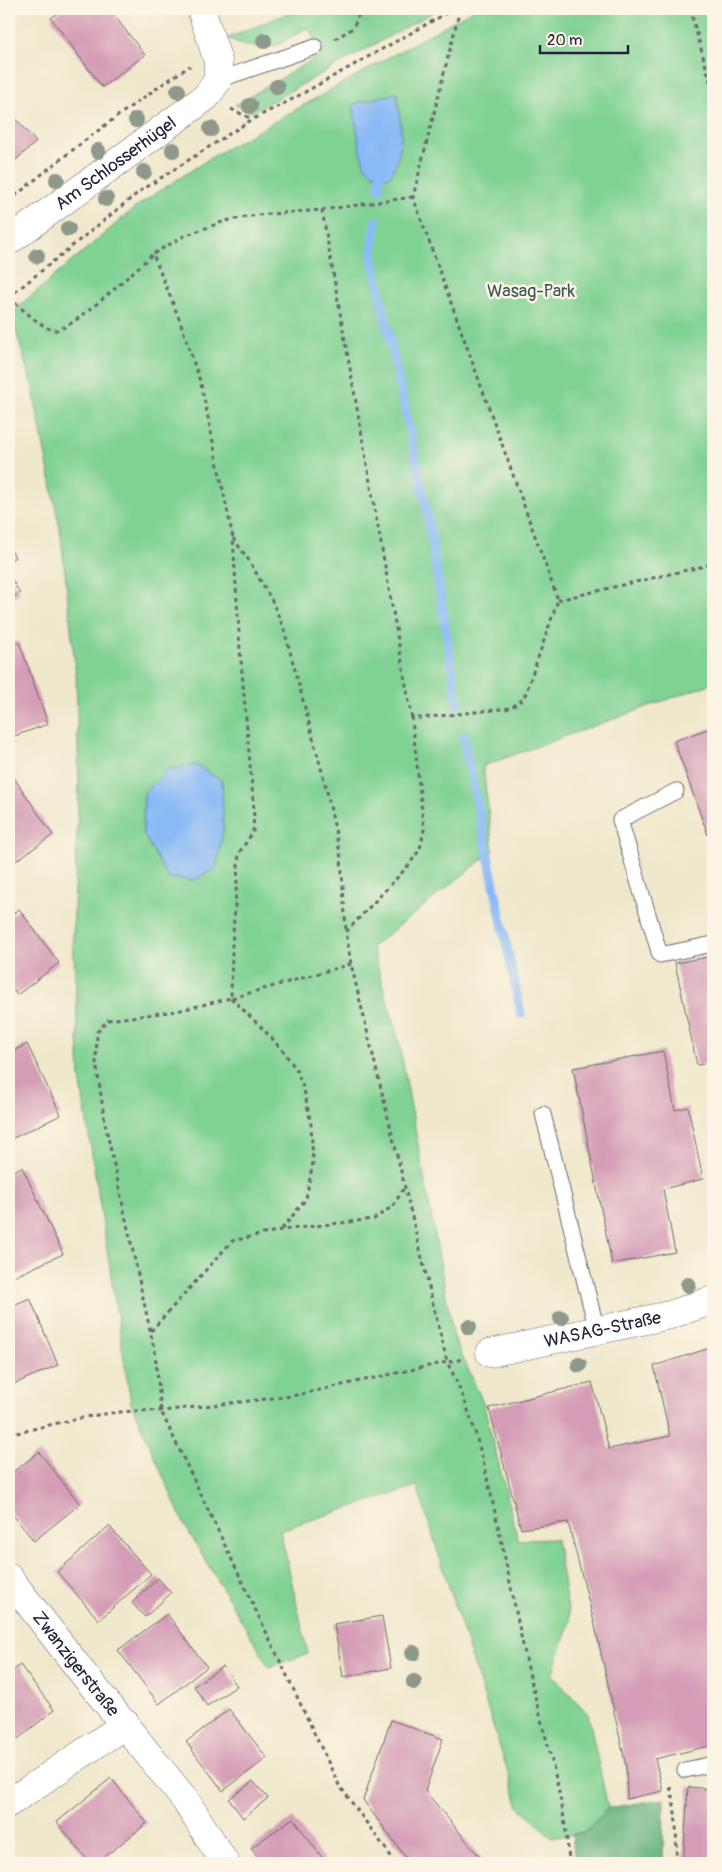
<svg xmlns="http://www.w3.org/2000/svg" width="722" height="1872" viewBox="0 0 722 1872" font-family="Pangolin,sans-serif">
<rect width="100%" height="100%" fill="#fcf5e5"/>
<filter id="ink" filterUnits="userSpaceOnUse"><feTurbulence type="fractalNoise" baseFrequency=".02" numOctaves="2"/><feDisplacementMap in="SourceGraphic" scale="10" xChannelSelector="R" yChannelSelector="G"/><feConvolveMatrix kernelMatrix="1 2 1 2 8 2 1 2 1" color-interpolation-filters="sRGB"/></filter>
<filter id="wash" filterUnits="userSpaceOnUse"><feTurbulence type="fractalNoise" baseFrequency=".0096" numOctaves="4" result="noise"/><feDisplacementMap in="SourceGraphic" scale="20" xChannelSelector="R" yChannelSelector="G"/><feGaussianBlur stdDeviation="1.12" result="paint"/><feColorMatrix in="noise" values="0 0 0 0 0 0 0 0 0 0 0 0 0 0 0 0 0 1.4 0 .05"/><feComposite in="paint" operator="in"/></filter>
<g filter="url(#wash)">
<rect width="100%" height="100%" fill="#f0e8cc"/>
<g fill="#80d294" stroke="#517a68" fill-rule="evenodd">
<path d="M298,9H439L252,112L235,105L321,55L308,27L274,47L245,46L228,38Z"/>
<path d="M475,9H713V683L483,766L493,851L372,947L399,1042L454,1338L483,1402L518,1540L556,1539L570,1621L552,1675L588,1714L608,1808L585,1832L552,1838L519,1807L417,1486L280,1530L308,1654L269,1667L184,1524L131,1403L80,1078L73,934L79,782L76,675L61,535L33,390L11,313L137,206L215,155ZM144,793L168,878L143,833Z"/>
</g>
<path fill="#68b47e" stroke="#456b5c" d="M664,1799L663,1863H575L572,1834L585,1832L608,1808Z"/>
<g fill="#8abaf6" stroke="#566e98">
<path d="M397,93C400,127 407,145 390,176L380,178L365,167L360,150L353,104Z"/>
<path d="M196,765L222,781L223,830L216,868L194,880L168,878L143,833L144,793L167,770Z"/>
</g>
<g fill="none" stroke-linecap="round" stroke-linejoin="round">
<g stroke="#8abaf6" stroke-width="9">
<path d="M379,189L380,178"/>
<path d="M376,220L372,255L427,512L458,706"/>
<path d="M463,736L521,1014"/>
</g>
</g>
<g id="blocks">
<g fill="#d49cb6">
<path d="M64,9H109L145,55L102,87L51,18Z"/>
<path d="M9,111L36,142L9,166Z"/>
<path d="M9,547L15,557L9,562Z"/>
<path d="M9,575L20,593L9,600Z"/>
<path d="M19,641L48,724L9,738V644Z"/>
<path d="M713,727V849L674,741Z"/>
<path d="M14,778L53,835L11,864L9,861V781Z"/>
<path d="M19,909L59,963L17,995L9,984V917Z"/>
<path d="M713,956V1062L697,1065L675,963Z"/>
<path d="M27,1044L61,1115L9,1140V1053Z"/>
<path d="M663,1051L675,1110L688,1107L703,1179L663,1189L675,1252L612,1264L573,1068Z"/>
<path d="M22,1167L63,1254L9,1279V1173Z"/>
<path d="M30,1298L58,1365L9,1386V1307Z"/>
<path d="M713,1347V1745L655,1759L663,1791L627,1799L626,1766L595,1626L568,1522L521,1529L489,1408L592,1382L609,1449L670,1436L654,1366Z"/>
<path d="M39,1452L80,1504L34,1541L9,1510V1475Z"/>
<path d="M109,1526L151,1574L99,1620L57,1572Z"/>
<path d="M158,1578L171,1593L145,1617L132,1603Z"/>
<path d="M167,1614L207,1667L159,1704L118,1650Z"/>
<path d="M382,1616L391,1668L343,1677L334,1624Z"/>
<path d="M20,1665L54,1710L9,1746V1674Z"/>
<path d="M223,1666L237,1686L207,1706L194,1686Z"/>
<path d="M229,1709L267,1758L223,1791L186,1742Z"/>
<path d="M391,1720L443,1739L425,1791L485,1863H410L363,1800Z"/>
<path d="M111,1778L147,1823L97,1863H90L57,1822Z"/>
<path d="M253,1781L268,1798L243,1818L229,1799Z"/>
<path d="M688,1787L713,1789V1863H683Z"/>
<path d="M293,1818L326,1863H262L251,1848Z"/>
</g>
</g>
</g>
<g filter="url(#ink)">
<use href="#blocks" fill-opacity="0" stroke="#6a676e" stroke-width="1"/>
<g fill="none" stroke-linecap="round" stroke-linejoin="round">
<defs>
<g id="lane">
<path d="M218,80L315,47"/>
<path d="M676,791L620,820L660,955L713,944"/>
<path d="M543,1114L597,1331"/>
<path d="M685,1770L713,1764"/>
</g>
<g id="street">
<path id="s1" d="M9,241L206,97L218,80V61L201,9"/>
<path id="s2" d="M490,1353L670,1315L713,1300"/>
<path id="s3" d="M9,1578L81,1671L186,1801L225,1863"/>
<path d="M9,1803L126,1724"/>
</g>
</defs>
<use href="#lane" stroke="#6a676e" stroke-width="17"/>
<use href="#street" stroke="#6a676e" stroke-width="29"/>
<g stroke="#6a676e" stroke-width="3" stroke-dasharray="4 4" stroke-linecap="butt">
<path d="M460,9L413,197L558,600L524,698L511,708L412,719L424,830L420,849L409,865L346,932L351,964L447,1362L464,1359"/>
<path d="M690,9L713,92"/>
<path d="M335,39L353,28L361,9"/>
<path d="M231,109L252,119"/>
<path d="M9,201C67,153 127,107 190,66"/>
<path d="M322,210L412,719"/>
<path d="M9,297L139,192L251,120L289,101L454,9"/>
<path d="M9,298C21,307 39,326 53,330C69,334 138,267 153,254"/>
<path d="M233,538L250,562L272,601L284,629L326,787L341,858L346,931"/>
<path d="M558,600L713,564"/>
<path d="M231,998L263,1029L283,1051L296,1069L304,1090L311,1124L313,1162L306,1199L281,1230"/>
<path d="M232,998L351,964"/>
<path d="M151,1331L232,1241L281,1230L374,1219L393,1206L404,1188"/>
<path d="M9,1435C58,1423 110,1408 161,1411L292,1396L447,1362C470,1406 480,1447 491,1495C504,1550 514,1604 526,1659C541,1727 565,1793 569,1863"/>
<path d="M670,1787C677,1812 677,1837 676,1863"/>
<path d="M396,1863L339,1785L161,1411L155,1353L105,1123L96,1061L97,1032L108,1020L177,1011L231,998L232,945L239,853L253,832L254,810L240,649L233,538L201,384L180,321L153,254L184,236L225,221L257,215L322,210L413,197"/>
</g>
<use href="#lane" stroke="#fff" stroke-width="15"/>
<use href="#street" stroke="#fff" stroke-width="28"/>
</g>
<g fill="#8e988b">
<circle cx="264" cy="41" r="8"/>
<circle cx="277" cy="87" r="8"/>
<circle cx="178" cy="91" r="8"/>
<circle cx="250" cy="106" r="8"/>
<circle cx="136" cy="120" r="8"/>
<circle cx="211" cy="129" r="8"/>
<circle cx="173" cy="150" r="8"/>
<circle cx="98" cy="151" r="8"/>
<circle cx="144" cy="172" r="8"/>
<circle cx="57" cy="180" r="8"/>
<circle cx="106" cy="199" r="8"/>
<circle cx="68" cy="229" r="8"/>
<circle cx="37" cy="256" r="8"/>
<circle cx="688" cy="1285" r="8"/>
<circle cx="561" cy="1318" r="8"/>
<circle cx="469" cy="1327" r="8"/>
<circle cx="579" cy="1365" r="8"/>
<circle cx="413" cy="1653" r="8"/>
<circle cx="414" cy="1682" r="8"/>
</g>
</g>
<g text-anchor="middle" stroke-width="5" stroke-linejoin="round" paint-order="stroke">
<g font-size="18" fill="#22223b" stroke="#fcf5e5">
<text dy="6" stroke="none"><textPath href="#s1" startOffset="132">Am Schlosserhügel</textPath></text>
<text dy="6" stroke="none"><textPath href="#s2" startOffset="115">WASAG-Straße</textPath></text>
<text dy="6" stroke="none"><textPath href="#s3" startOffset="109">Zwanzigerstraße</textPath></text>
</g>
<g font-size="18" fill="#3e5756" stroke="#fcf5e5">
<text x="531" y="297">Wasag-Park</text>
</g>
</g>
<rect width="722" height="1872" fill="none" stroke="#fcf5e5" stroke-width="30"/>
<path d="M540 45v8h88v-8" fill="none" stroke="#22223b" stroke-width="2.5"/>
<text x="547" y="45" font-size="15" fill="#22223b" stroke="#fcf5e5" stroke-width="4" paint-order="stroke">20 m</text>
</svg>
